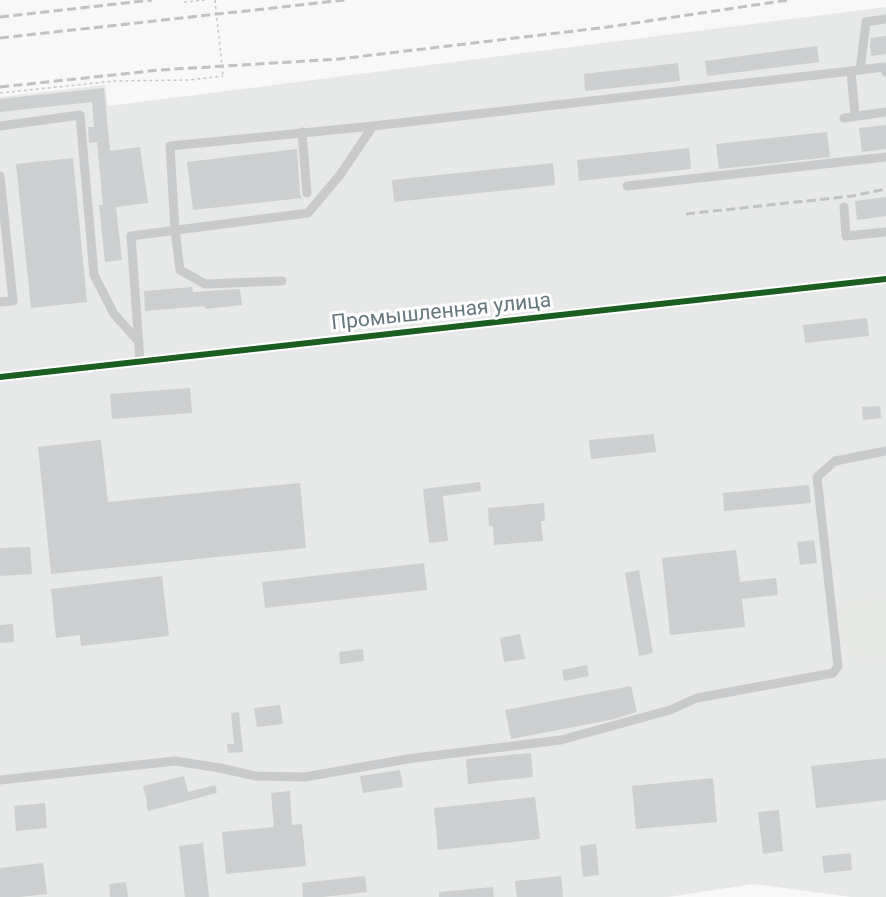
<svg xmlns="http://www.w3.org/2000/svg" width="886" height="897" viewBox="0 0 886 897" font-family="Roboto,sans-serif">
<rect width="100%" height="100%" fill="#f8f8f8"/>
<path fill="#e7e8e8" d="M886,7V897H851L754,884L668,897H0V97L105,85L108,106Z"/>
<path fill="#e7e9e5" d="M886,596V659L860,658L851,653L845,645L837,620L839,610L842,605L847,603L867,602L877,597Z"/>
<g fill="#cdcfd0">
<path d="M886,36V54L871,56L870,46L871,38Z"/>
<path d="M817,46L819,62L707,76L705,61Z"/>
<path d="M678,63L680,81L585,91L584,74Z"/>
<path d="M104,88L110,151L140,147L148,203L116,207L122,260L105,262L99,205H103L97,142L89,143L88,127H94L92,102L0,112V99Z"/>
<path d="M886,125V149L862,152L859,128Z"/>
<path d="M827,132L830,157L719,169L716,144Z"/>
<path d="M689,148L691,169L579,181L577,160Z"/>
<path d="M297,149L300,194L302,198L193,210L187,162Z"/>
<path d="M73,158L87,302L31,308L16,164Z"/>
<path d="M553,163L555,185L394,202L392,180Z"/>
<path d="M886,197V216L857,220L855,201Z"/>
<path d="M192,287L193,292L240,289L242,305L205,309V306L145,311L144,291Z"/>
<path d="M867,318L869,336L805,343L803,325Z"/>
<path d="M190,388L192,413L112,419L110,394Z"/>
<path d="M880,406L881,418L863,420L862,407Z"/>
<path d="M654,434L656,452L591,459L589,440Z"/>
<path d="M101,440L108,502L300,483L306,548L51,574L38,447Z"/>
<path d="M480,482L481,491L443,496L448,541L429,543L423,489Z"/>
<path d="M809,485L811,503L724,511L723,493Z"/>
<path d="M544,503L545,521H541L543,541L494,545L493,526H489L488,508Z"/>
<path d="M814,540L817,563L800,565L797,542Z"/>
<path d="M30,547L32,574L0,576V548Z"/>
<path d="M736,550L740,582L776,578L778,595L742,599L745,627L670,635L662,558Z"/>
<path d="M424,563L427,590L265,608L262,582Z"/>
<path d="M639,570L653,653L639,656L625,573Z"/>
<path d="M162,576L169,636L81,646L80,635L56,638L51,589Z"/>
<path d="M13,624L14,642L0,643V625Z"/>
<path d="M520,634L525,659L504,662L500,638Z"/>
<path d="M363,649L364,661L340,664L339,652Z"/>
<path d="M587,665L589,676L564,681L562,670Z"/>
<path d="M631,686L637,712L610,720L511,739L505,710Z"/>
<path d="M280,705L283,724L257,727L254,708Z"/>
<path d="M239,712L243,752L228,753L227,744H234L231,713Z"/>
<path d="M531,753L533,777L468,784L466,759Z"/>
<path d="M886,758V800L816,808L811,766Z"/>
<path d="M400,770L403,787L363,793L360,776Z"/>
<path d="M184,776L188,792L215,785L217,793L148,811L146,803L147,802L143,786Z"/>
<path d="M713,778L717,822L636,829L632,786Z"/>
<path d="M290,791L292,825L302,824L306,866L226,874L222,832L274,827L271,793Z"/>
<path d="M535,797L540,839L438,850L434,808Z"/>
<path d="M45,803L47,828L16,831L14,806Z"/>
<path d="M779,810L783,851L763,854L758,812Z"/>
<path d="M203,843L209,897H185L179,846Z"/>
<path d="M596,844L599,875L583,877L580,846Z"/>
<path d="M851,853L852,870L824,873L822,856Z"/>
<path d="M43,863L47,894L19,897H0V868Z"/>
<path d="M365,876L367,892L322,897H303L302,883Z"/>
<path d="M561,876L563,897H517L515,881Z"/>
<path d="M126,882L128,897H110L109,884Z"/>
<path d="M493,887L494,897H439V892Z"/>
</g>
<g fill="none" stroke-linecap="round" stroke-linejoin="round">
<g stroke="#c7c8c9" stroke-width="1.5" stroke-dasharray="3 3" stroke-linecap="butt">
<path d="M184,2L205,0"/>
<path d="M0,93L114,81L190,80L223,76"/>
</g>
<g stroke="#c9cacb" stroke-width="9">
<path d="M860,70L866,22L886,19"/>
<path d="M855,116L851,71L884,67L886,72"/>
<path d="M844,118L886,112"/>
<path d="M0,126L80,115L94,275L114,314L139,342"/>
<path d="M302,132L307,193"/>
<path d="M0,176L13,301L0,302"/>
<path d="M627,186L886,157"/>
<path d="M844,207L846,236L886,232"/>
<path d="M282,281L205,284L180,270L175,230L170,146L373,126L851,71"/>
<path d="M140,361L131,236L308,213L340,175L373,126"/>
<path d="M0,377L886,279"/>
<path d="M0,780L175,761L220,768L256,776L305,777L407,759L561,740L670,710L697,698L833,673L838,666L817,477L835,461L886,451"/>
</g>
<g stroke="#bfc1c2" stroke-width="3" stroke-dasharray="9 4.5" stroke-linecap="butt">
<path d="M0,17L152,0"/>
<path d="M0,38L345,0"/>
<path d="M0,87L160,70L339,59L608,27L788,0"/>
<path d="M686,214L852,196L886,189"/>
</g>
<path stroke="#c7c8c9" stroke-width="1.5" stroke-dasharray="3 3" stroke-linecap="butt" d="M215,0L223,76"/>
<defs>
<path id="cycleway" d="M0,377L886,279"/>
</defs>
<use href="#cycleway" stroke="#fff" stroke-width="10"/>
<use href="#cycleway" stroke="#1b5e20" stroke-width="6"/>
</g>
<g text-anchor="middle" stroke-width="6" stroke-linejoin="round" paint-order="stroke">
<g font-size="21" fill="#66777e" stroke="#fff">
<text transform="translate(441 311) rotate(-6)" y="7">Промышленная улица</text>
</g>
</g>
</svg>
